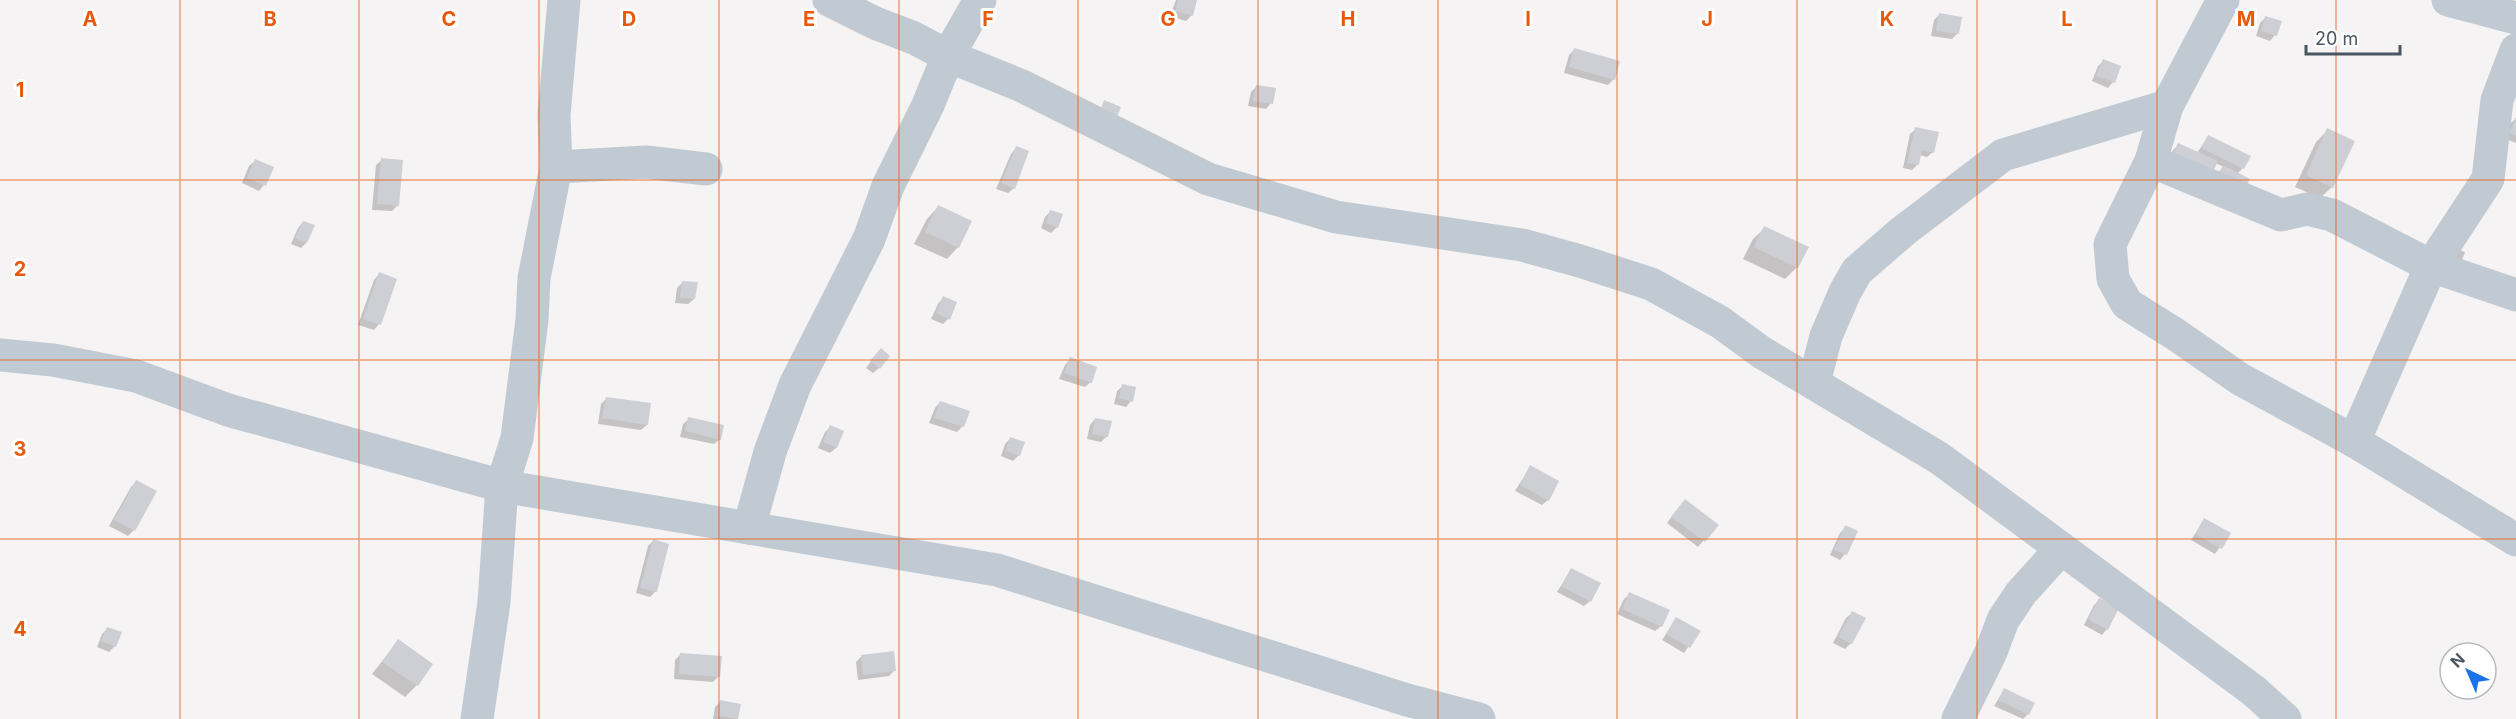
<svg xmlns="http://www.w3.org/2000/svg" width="2516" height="719" viewBox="0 0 2516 719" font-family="Inter,sans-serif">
<rect width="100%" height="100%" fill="#f5f3f3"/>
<g fill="#0003">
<path d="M1176,0H1196L1192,15L1186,21L1170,16Z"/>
<path d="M1939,15L1958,33L1952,39L1931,36L1934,20Z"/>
<path d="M2266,17L2275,35L2270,41L2256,36L2260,23Z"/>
<path d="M1575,49L1618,62L1613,80L1608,85L1564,73L1569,55Z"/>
<path d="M2104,61L2113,82L2108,88L2092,81L2098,66Z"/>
<path d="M1257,86L1271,103L1266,109L1248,106L1251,92Z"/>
<path d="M2516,118V143L2505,139L2511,123Z"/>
<path d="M1916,129L1933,152L1927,157L1919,155L1917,165L1912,170L1903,168L1910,134Z"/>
<path d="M2328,130L2332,187L2320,198L2295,187L2316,142Z"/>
<path d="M2208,137L2243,168L2237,174L2218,173L2224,167L2215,163L2165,168L2173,150L2179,144L2197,153Z"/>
<path d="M1016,148L1014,188L1008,193L996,189L1011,154Z"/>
<path d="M382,160L397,206L392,211L372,210L376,165Z"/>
<path d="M255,161L264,185L259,191L242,183L249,166Z"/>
<path d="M938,207L958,247L947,259L914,244L927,219Z"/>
<path d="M1051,211L1057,227L1051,233L1041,228L1045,217Z"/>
<path d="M303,222L306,243L301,248L291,244L298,228Z"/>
<path d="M1765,228L1797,267L1785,279L1743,259L1753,239Z"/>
<path d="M2449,246L2465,252L2458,270Z"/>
<path d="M379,274V324L374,330L358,325L374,280Z"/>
<path d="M683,282L694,299L688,304L675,303L677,288Z"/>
<path d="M943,298L948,319L943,324L931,319L938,304Z"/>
<path d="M875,356L879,368L873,373L866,368Z"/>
<path d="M1070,359L1091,382L1085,387L1059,379L1065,365Z"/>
<path d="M1123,386L1131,401L1126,407L1114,404L1117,391Z"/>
<path d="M606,399L647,425L641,430L598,424L601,404Z"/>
<path d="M940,402L968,412L962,427L957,432L929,423L935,408Z"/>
<path d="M689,419L720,439L714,444L680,437L683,424Z"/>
<path d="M1095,419L1107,436L1101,442L1087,439L1090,425Z"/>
<path d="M831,427L843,432L836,448L830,453L818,448L825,432Z"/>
<path d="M1011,438L1019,455L1013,461L1001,456L1005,444Z"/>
<path d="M1530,467L1548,500L1542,505L1515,491Z"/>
<path d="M136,482L155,492L134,530L128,536L109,526L131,487Z"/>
<path d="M1679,507L1716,526L1698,547L1667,523Z"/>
<path d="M2204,520L2229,534L2215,554L2191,540Z"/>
<path d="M1846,527L1845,554L1840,560L1830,555L1840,533Z"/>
<path d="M653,541L656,591L650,597L636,593L648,546Z"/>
<path d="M1571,570L1590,601L1584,606L1557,592Z"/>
<path d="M1630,594L1661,626L1655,631L1617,614L1624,599Z"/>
<path d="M2099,600L2107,629L2102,635L2084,625L2094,605Z"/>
<path d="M1852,613L1851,643L1845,649L1833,643L1846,618Z"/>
<path d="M1676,619L1699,631L1684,653L1662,640Z"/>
<path d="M108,628L115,646L109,652L97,647L102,634Z"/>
<path d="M398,641L431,665L417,685L405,697L372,674Z"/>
<path d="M681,654L719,676L713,682L674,679L675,660Z"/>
<path d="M862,656L894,671L889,676L858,680L856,662Z"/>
<path d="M2004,690L2028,714L2023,719L1994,706Z"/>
<path d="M721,702L739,705L737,719H713L715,707Z"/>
</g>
<g fill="#cdcfd5">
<path d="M1178,0H1197L1193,16L1175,11Z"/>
<path d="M1939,13L1962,17L1959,34L1936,31Z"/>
<path d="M2265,16L2282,21L2277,36L2261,31Z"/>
<path d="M1574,48L1620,61L1615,80L1569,67Z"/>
<path d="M2103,59L2121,66L2115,83L2096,76Z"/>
<path d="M1256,85L1276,88L1273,104L1253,101Z"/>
<path d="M1104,100L1121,107L1114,124L1098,117Z"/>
<path d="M2516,117V136L2510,133Z"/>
<path d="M1915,127L1939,132L1934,153L1922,150L1919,165L1907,163Z"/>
<path d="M2327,128L2355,141L2333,188L2306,175Z"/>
<path d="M2208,135L2251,156L2244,169L2201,148Z"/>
<path d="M2178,143L2218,161L2209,181L2169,163Z"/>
<path d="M1016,146L1029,151L1015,189L1001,183Z"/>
<path d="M381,158L403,160L399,206L377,204Z"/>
<path d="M255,159L274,167L266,186L247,178Z"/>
<path d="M2223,165L2250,179L2241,196L2214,182Z"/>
<path d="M938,205L972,221L959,248L925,232Z"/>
<path d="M1050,210L1063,214L1058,228L1046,223Z"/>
<path d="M303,221L315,225L307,243L295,238Z"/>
<path d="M1764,226L1809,247L1798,268L1754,247Z"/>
<path d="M379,272L397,279L381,325L363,319Z"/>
<path d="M682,281L698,282L695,299L680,298Z"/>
<path d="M943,296L957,302L950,320L936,313Z"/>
<path d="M881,348L890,356L880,369L870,361Z"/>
<path d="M1070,357L1097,367L1092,383L1064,373Z"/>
<path d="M1122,384L1136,387L1133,402L1119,398Z"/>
<path d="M606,397L651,403L648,425L602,418Z"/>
<path d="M940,401L970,411L964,427L934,418Z"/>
<path d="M688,417L724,425L721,440L685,431Z"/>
<path d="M1095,418L1112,421L1108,437L1092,434Z"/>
<path d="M830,425L844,431L837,448L823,442Z"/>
<path d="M1010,437L1025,442L1020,456L1006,451Z"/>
<path d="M1530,465L1559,481L1549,501L1520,485Z"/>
<path d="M136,480L157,491L135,531L114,520Z"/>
<path d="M1685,499L1719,525L1705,542L1671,517Z"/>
<path d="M2204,518L2231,533L2222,549L2195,534Z"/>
<path d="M1845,525L1858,531L1847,555L1834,550Z"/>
<path d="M653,539L669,544L657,592L640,588Z"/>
<path d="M1571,568L1601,583L1591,602L1561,586Z"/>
<path d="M1629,592L1670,610L1662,627L1622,609Z"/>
<path d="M2099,598L2119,608L2108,630L2088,619Z"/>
<path d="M1852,611L1866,618L1852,644L1838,637Z"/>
<path d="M1676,617L1701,631L1690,648L1666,634Z"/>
<path d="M107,627L122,632L116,647L101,641Z"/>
<path d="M398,639L433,664L418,686L382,662Z"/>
<path d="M894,651L896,671L863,675L861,655Z"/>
<path d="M680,653L722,656L720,677L679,674Z"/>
<path d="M2004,688L2035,703L2029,715L1998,700Z"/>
<path d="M720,700L741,704L738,719L717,716Z"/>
</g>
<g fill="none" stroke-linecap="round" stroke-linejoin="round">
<g stroke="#c1cad2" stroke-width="33">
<path d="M829,0L875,23L914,38L948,56L1022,86L1208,179L1336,217L1522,245L1580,261L1651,284L1720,322L1761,352L1939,458L2254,691L2285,719"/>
<path d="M2448,0L2516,18"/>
<path d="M2167,106L2151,161L2110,244L2113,279L2127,304L2175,334L2240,379L2354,441L2516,540"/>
<path d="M2151,161L2281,215L2307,209L2332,215L2431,266L2516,295"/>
<path d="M556,167L646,162L706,169"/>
<path d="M0,355L53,360L136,376L228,410L502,486L749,528L770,452L795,385L869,239L888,186L928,105L948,56L980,0"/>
<path d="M1814,383L1826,336L1845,292L1857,271L1902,232L2003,155L2167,106L2223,0"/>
<path d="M2354,441L2431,266L2488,179L2497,100L2516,50"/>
<path d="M749,528L997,570L1407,700L1479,719"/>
<path d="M477,719L494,602L502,486L517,438L532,320L534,278L556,167L554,115L564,0"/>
<path d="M1958,719L1991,652L2003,620L2021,593L2061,549"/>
</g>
</g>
<path fill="none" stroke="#e8590c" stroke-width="1.5" stroke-opacity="0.55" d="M180,0V719M359,0V719M539,0V719M719,0V719M899,0V719M1078,0V719M1258,0V719M1438,0V719M1617,0V719M1797,0V719M1977,0V719M2157,0V719M2336,0V719M0,180H2516M0,360H2516M0,539H2516"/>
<g font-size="20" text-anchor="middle" font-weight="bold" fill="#e8590c" stroke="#fff" stroke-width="6" stroke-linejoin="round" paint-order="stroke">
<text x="90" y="26">A</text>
<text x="270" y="26">B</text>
<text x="449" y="26">C</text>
<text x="629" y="26">D</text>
<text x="809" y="26">E</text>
<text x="988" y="26">F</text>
<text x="1168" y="26">G</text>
<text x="1348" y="26">H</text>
<text x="1528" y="26">I</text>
<text x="1707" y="26">J</text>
<text x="1887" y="26">K</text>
<text x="2067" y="26">L</text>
<text x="2246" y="26">M</text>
<text x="20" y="97">1</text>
<text x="20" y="276">2</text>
<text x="20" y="456">3</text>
<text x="20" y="636">4</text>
</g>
<g transform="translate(2468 671) rotate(316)"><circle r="28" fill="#ffffff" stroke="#b7bbc0" stroke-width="1.5"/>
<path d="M0-4.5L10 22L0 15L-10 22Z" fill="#1a73e8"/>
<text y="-9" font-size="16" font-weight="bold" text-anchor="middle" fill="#4a5661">N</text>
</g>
<path d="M2306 45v9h94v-9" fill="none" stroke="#4a5661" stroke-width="3"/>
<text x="2315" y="45" font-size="18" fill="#4a5661" stroke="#ffffff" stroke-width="4.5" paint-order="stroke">20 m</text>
</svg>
